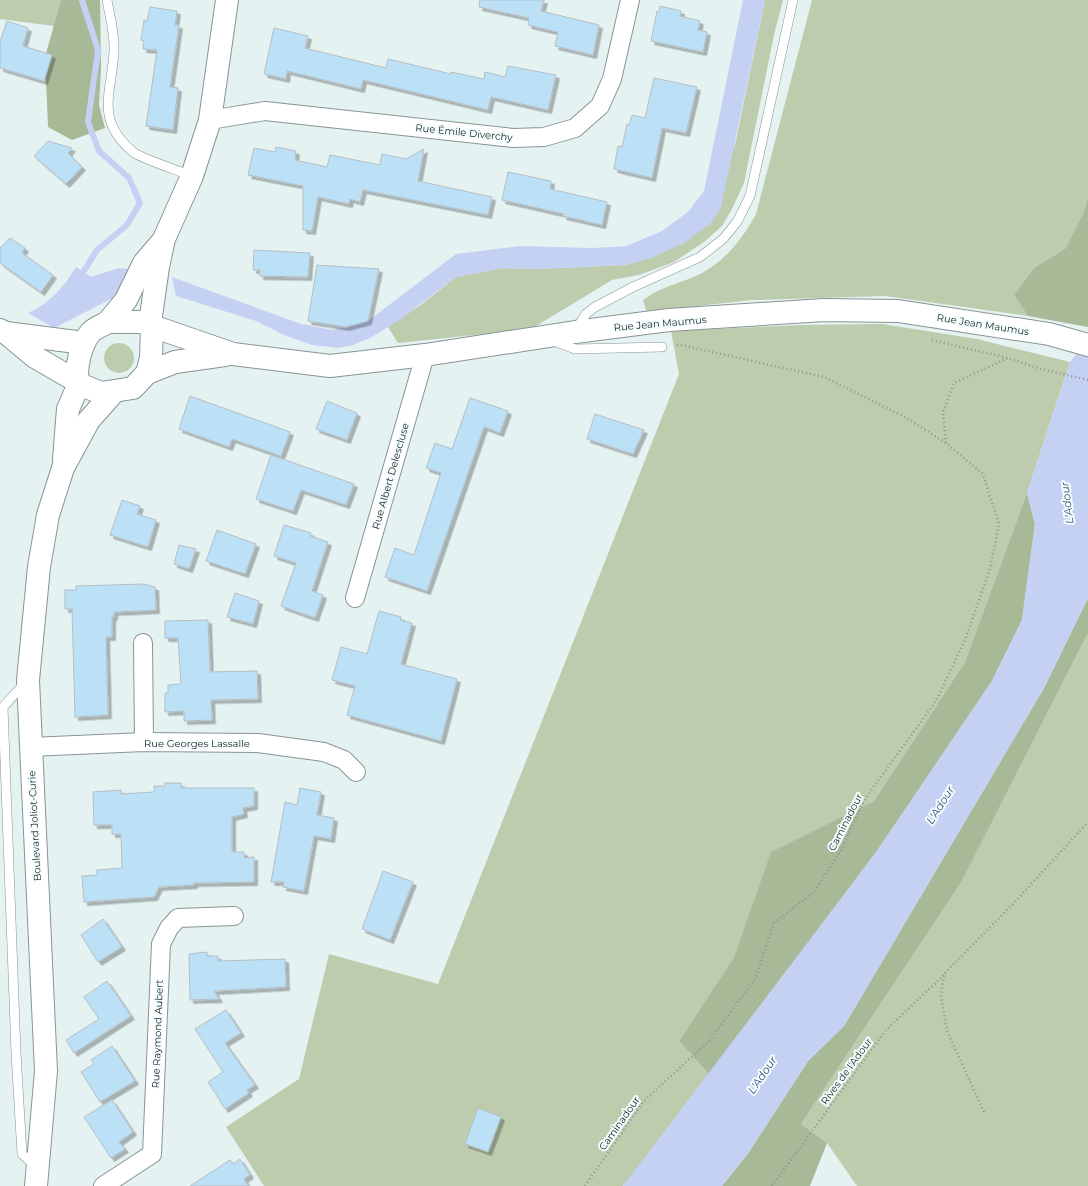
<svg xmlns="http://www.w3.org/2000/svg" width="1088" height="1186" viewBox="0 0 1088 1186" font-family="Montserrat,sans-serif">
<defs>
<filter id="shadow"><feDropShadow dx="3.5" dy="3.5" stdDeviation="0" flood-color="#0004"/></filter>
</defs>
<rect width="100%" height="100%" fill="#e5f2f2"/>
<g fill="#bcccad">
<path d="M0,0H61L54,26L0,19Z"/>
<path d="M765,0H783L774,35L744,183L732,209L722,226L704,242L674,262L639,275L612,280L531,329L398,343L388,327L422,304L456,277L503,268L537,269L626,265L684,243L735,145Z"/>
<path d="M812,0H1088V197L1084,211L1066,248L1034,268L1014,295L1028,316L885,296L752,300L652,311L646,310L643,300C661,286 683,283 702,273C727,259 743,238 756,214Z"/>
<path d="M882,324L977,339L1070,362L1027,493L965,662L874,801L771,853L734,957L679,1041L709,1074L623,1186H264L226,1127L299,1079L329,954L438,984L679,374L671,331L803,325Z"/>
<circle cx="119" cy="358" r="15"/>
<path d="M1088,633V1186H857L827,1143L801,1124L962,881Z"/>
</g>
<g fill="#a8b998">
<path d="M61,0H100L101,69L99,105L105,128L72,140L48,127L45,57Z"/>
<path d="M1088,197V327L1028,316L1014,295L1034,268L1066,248L1084,211Z"/>
<path d="M1027,493L1035,524L1022,620L992,681L877,851L709,1074L679,1041L734,957L771,852L874,801L965,662Z"/>
<path d="M1088,598V633L962,881L801,1124L827,1143L810,1186H722L749,1152L808,1061L844,1026L1044,688Z"/>
</g>
<g fill="#c5d1f3">
<path d="M743,0H765L721,207L711,223L684,243L651,258L626,265L537,269L503,268L456,277L398,321L370,338L353,345L339,348L312,345L284,335L256,321L176,296L172,277L301,324L333,330L368,321L456,254L521,246L593,248L626,246L662,231L688,212L704,191Z"/>
<path d="M76,267L91,277L119,268L129,269L117,296L54,328L28,313C50,303 64,287 76,267Z"/>
<path d="M1088,338V598L1044,688L844,1026L808,1061L749,1152L722,1186H623L877,851L992,681L1022,620L1035,524L1027,493L1070,362Z"/>
</g>
<g fill="none" stroke-linecap="round" stroke-linejoin="round">
<path stroke="#c5d1f3" stroke-width="6" d="M80,277L97,250L127,225L140,203L129,178L99,151L88,122L98,50L82,0"/>
</g>
<g fill="#bce1f7" stroke="#b4bec4" filter="url(#shadow)">
<path d="M480,0H544L541,11L599,25L593,55L555,46L558,32L528,25L529,18L479,7Z"/>
<path d="M660,6L681,11L680,16L700,21L698,30L707,32L703,52L651,41L657,11L659,12Z"/>
<path d="M150,7L177,11L175,25H179L170,87L178,88L173,130L146,126L157,50L143,49L144,41L141,40L144,20L147,21Z"/>
<path d="M7,21L28,28L23,46L52,55L44,81L0,68V42Z"/>
<path d="M274,28L308,36L305,48L386,68L388,59L451,74V72L484,79L485,72L505,77L508,66L556,75L548,110L491,97L488,110L363,80L361,89L287,71L286,79L264,74Z"/>
<path d="M654,78L697,87L686,133L662,128L652,178L614,169L618,146L622,147L627,124L629,125L632,115L645,118Z"/>
<path d="M48,141L72,148L68,153L82,167L66,184L34,156Z"/>
<path d="M276,147L296,151L295,160L327,167L330,155L380,165L382,154L406,159L424,149L418,181L492,197L488,215L363,190L360,202L350,199L349,204L318,197L312,231L303,230V186L248,175L254,148L275,152Z"/>
<path d="M508,172L551,181L550,189L607,202L602,225L563,216L564,214L502,200Z"/>
<path d="M10,238L25,248L22,253L53,275L41,292L0,263V248Z"/>
<path d="M254,250L310,253L308,277L260,276V270H253Z"/>
<path d="M317,265L379,269L368,321L346,327L308,321Z"/>
<path d="M190,396L290,432L281,456L232,439L229,447L179,429Z"/>
<path d="M470,398L508,411L500,433L484,427L427,591L385,577L395,548L414,555L441,473L426,468L435,443L452,449Z"/>
<path d="M327,401L357,413L347,440L316,429Z"/>
<path d="M595,414L644,430L633,454L587,439Z"/>
<path d="M271,455L354,484L346,505L301,490L293,511L256,499Z"/>
<path d="M122,500L140,506L137,514L156,520L148,547L110,535Z"/>
<path d="M284,525L311,533L310,536L328,542L312,591L323,595L315,618L281,606L296,563L274,556Z"/>
<path d="M217,530L256,544L245,574L206,561Z"/>
<path d="M179,545L196,549L189,569L174,564Z"/>
<path d="M144,584L155,587L156,610L114,612V617H112V637H106L108,715L75,717L72,609H65V590H76V586Z"/>
<path d="M235,593L259,601L253,624L227,617Z"/>
<path d="M379,611L401,617L400,620L412,623L401,664L457,679L441,741L347,715L355,686L332,680L341,647L367,654Z"/>
<path d="M208,620L210,672L257,671L258,699L211,700L212,720L184,721V711L165,712V693H168V685L181,684L178,638H165V621Z"/>
<path d="M165,783H181V788H254V806L243,808L244,814L232,817V852H244V858L254,857V882L194,883V885L159,887L154,897L84,902L82,876L97,875V870L122,868L121,834H112V825H94L93,792L121,790V794L154,792V786H165Z"/>
<path d="M300,788L321,792L317,815L334,818L331,839L314,836L304,891L283,887L284,882H271L285,802L297,805Z"/>
<path d="M383,871L413,882L390,940L362,929Z"/>
<path d="M103,919L122,947L98,962L81,935Z"/>
<path d="M207,952V956H218V961L285,959L286,987L214,991L219,999L190,1000L189,954Z"/>
<path d="M107,981L131,1016L74,1053L66,1040L99,1019L84,997Z"/>
<path d="M226,1010L241,1033L225,1043L255,1085L247,1090L249,1093L225,1109L208,1082L223,1072L195,1029Z"/>
<path d="M112,1046L135,1081L100,1102L81,1072L94,1064L91,1060Z"/>
<path d="M112,1100L133,1132L119,1142L125,1149L111,1158L84,1117Z"/>
<path d="M478,1108L501,1117L488,1152L465,1144Z"/>
<path d="M240,1159L250,1175L244,1179L248,1186H190L230,1160L233,1164Z"/>
</g>
<g fill="none" stroke-linecap="round" stroke-linejoin="round">
<defs>
<g id="lane">
<path d="M107,0C110,17 115,35 114,51C112,93 94,119 133,152C142,159 180,171 192,176"/>
<path d="M576,330L586,314L595,307L633,287L700,257L723,239L737,222L750,196L793,0"/>
<path d="M554,341L575,349L662,347"/>
<path d="M26,682L3,707L16,1053L22,1154L35,1166"/>
</g>
<g id="street">
<path d="M210,120L265,111L513,138L544,137L575,128L600,106L612,79L630,0"/>
<path d="M355,598L425,355"/>
<path d="M143,643L144,742"/>
<path d="M30,747L144,742L258,743L324,752L344,760L356,772"/>
<path d="M103,1186L152,1154L161,944L169,928L178,918L234,916"/>
</g>
<g id="secondary">
<path d="M108,322H137L150,323L152,326L151,358L147,373L133,388L101,393L79,384C74,370 81,343 91,332C95,328 103,325 108,322Z"/>
<path d="M108,322L126,300L144,263L161,243"/>
<path d="M150,323L158,267L164,239L192,176L210,120L227,0"/>
<path d="M152,326L233,354L330,366L425,355L575,332L669,320L824,310L898,311L1049,334L1088,345"/>
<path d="M0,330L6,333L35,357L78,382"/>
<path d="M6,333L84,343"/>
<path d="M147,373L175,362L225,355"/>
<path d="M64,459L68,409L79,384"/>
<path d="M36,1186L46,1071L28,680L39,567L48,515L63,468L89,420L114,392"/>
</g>
</defs>
<use href="#lane" stroke="#889495" stroke-width="10"/>
<use href="#street" stroke="#889495" stroke-width="20"/>
<use href="#secondary" stroke="#889495" stroke-width="24"/>
<g stroke="#8c9595" stroke-width="2.5" stroke-dasharray="1 3" stroke-linecap="butt">
<path d="M932,340L1008,358L1041,369L1088,380"/>
<path d="M946,443L943,412L954,383L1008,358"/>
<path d="M984,1112L947,1031L941,996L944,974L1014,903L1088,822"/>
<path d="M585,1186L644,1101L709,1041L755,979L774,923L814,892L841,850L865,799L936,701L965,640L990,569L999,524L983,474L946,443L903,416L824,377L681,345H676"/>
<path d="M772,1186L886,1030L944,975"/>
</g>
<use href="#lane" stroke="#fff" stroke-width="9"/>
<use href="#street" stroke="#fff" stroke-width="18"/>
<use href="#secondary" stroke="#fff" stroke-width="22"/>
</g>
<g text-anchor="middle" stroke-width="4" stroke-linejoin="round" paint-order="stroke">
<g font-size="10" fill="#1c2121" stroke="#f4feff">
<text transform="translate(464 132) rotate(6)" y="4">Rue Émile Diverchy</text>
<text transform="translate(660 323) rotate(-5)" y="4">Rue Jean Maumus</text>
<text transform="translate(983 324) rotate(9)" y="4">Rue Jean Maumus</text>
<text transform="translate(390 476) rotate(-74)" y="4">Rue Albert Delescluse</text>
<text x="197" y="747">Rue Georges Lassalle</text>
<text transform="translate(845 822) rotate(-63)" y="4">Caminadour</text>
<text transform="translate(34 826) rotate(-93)" y="4">Boulevard Joliot-Curie</text>
<text transform="translate(157 1034) rotate(-88)" y="4">Rue Raymond Aubert</text>
<text transform="translate(846 1071) rotate(-54)" y="4">Rives de l'Adour</text>
<text transform="translate(619 1123) rotate(-55)" y="4">Caminadour</text>
</g>
<g font-size="11" font-style="italic" fill="#3b4a78" stroke="#f4feff">
<text transform="translate(1067 503) rotate(-97)" y="4">L'Adour</text>
<text transform="translate(940 805) rotate(-58)" y="4">L'Adour</text>
<text transform="translate(762 1075) rotate(-56)" y="4">L'Adour</text>
</g>
</g>
</svg>
